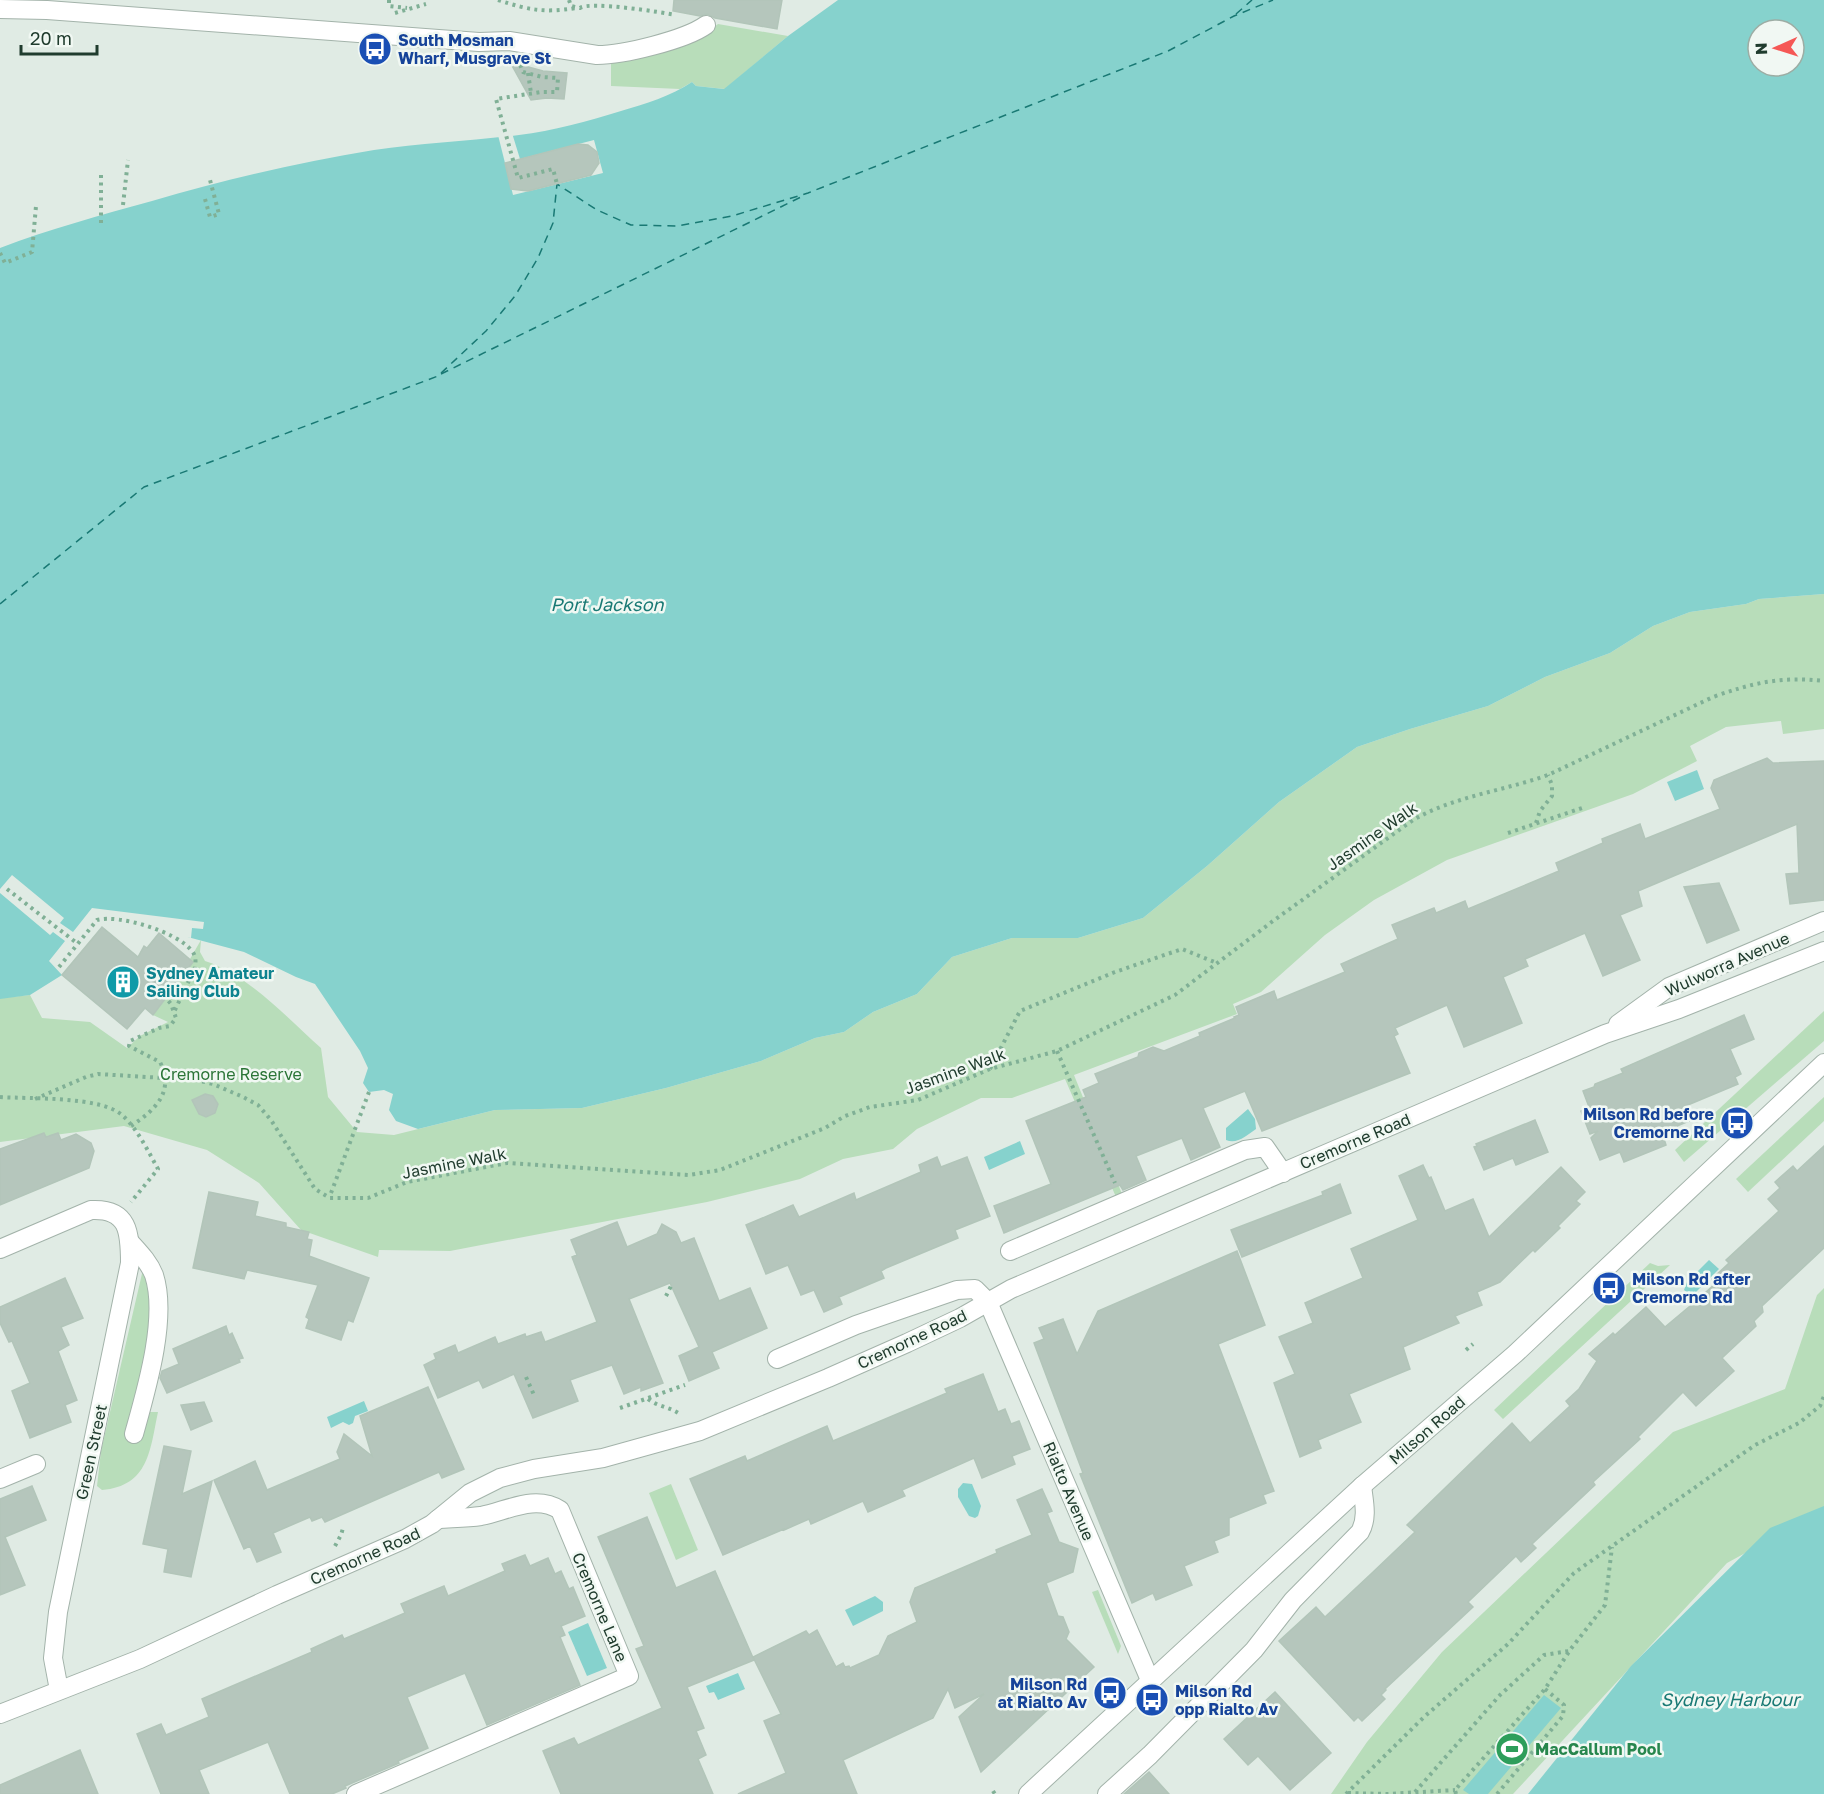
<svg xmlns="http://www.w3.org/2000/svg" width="1824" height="1794" viewBox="0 0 1824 1794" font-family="'Golos Text',sans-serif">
<rect width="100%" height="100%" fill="#e0ebe4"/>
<g fill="#b8ddba">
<path d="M718,24L788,36L725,89L696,86L692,82L680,89L611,86V60L637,59L663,49L700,38Z"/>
<path d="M1824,594V729L1783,734L1781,721L1726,727L1690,746L1697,761L1633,794L1447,860L1374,900L1325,935L1261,992L1233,1004L1237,1014L1074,1075L1122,1194L1116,1197L1065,1079L1012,1098H981L917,1129L893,1149L843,1159L800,1179L707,1202L450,1251L379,1250L378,1257L301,1230L259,1183L207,1150L124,1126L0,1142V998L30,995L42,1018L90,1022L127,1048L140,1036L168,1022L153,1015L193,962L190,959L201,940L200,952L205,961C249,975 287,1018 321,1048L328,1097L357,1132L394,1135L495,1110L582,1108L666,1088L761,1061L815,1038L844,1032L873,1012L917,994L952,957L1012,938H1078L1143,918L1207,866L1279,802L1357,747L1410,729L1488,706L1545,677L1610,653L1653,626L1690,612L1746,604L1759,599Z"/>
<path d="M1824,1011V1041L1684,1162L1675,1150Z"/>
<path d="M1824,1097V1121L1748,1192L1736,1179Z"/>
<path d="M1650,1263L1658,1266L1670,1265L1503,1419L1494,1410Z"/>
<path d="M144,1265C160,1324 141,1381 127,1439L139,1443L147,1412H158C150,1450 149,1486 102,1490L97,1486L101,1451Z"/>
<path d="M1824,1288V1510L1727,1563L1513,1794H1331L1367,1742L1442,1652L1673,1432L1785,1389L1817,1295Z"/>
<path d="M671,1484L698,1550L676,1560L649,1493Z"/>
<path d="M1098,1590L1121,1646L1118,1654L1092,1592Z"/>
</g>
<g fill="#86d2cd" fill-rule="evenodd">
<path d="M838,0H1824V594L1759,599L1746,604L1690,612L1653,626L1610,653L1545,677L1488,706L1410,729L1357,747L1279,802L1207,866L1143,918L1078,938H1012L952,957L917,994L873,1012L844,1032L815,1038L761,1061L666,1088L582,1108L495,1110L418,1129L396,1121L389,1110L393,1094L384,1090L369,1092L363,1083L368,1068L360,1051L315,984L296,977L244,952L165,931L114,927L101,928L62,975L30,995L0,999V248C50,229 101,215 152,201C225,180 299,162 374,150C422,143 471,141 519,135C553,131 588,121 621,111C645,104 671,96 692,82L696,86L724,89L788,36ZM1758,30H1794V66H1758Z"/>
<path d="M1697,770L1704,789L1675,801L1667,782Z"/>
<path d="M1248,1109L1255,1119L1256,1129C1247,1135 1237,1145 1226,1140V1128Z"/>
<path d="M1020,1141L1025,1154L989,1170L984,1157Z"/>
<path d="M1709,1260L1719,1269L1696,1292L1689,1294L1684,1290L1687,1282Z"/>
<path d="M364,1401L368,1411L355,1416L353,1423L349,1425L343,1422L331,1428L327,1417Z"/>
<path d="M963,1483L972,1484L981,1506L978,1516L975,1518L969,1516L958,1497V1489Z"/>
<path d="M1824,1506V1794H1528L1631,1666L1770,1528Z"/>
<path d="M875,1596L883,1602V1611L853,1626L845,1610Z"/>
<path d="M588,1623L607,1668L587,1676L568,1632Z"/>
<path d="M738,1673L745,1689L718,1700L714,1692L709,1693L706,1686Z"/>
<path d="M1544,1695L1561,1708L1488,1794H1469L1463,1790Z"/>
</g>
<g fill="#e0ebe4">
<path d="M512,133L520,159L594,140L603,173L513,195L498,135Z"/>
<path d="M12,875L64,918L60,923L73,932L92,908L204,922L203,929L192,928L191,938L165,934L106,931L101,928L62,975L49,961L65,941L53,932L50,935L0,893V889Z"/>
</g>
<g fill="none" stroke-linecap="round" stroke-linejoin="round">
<g stroke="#197974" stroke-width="1.5" stroke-dasharray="8 6" stroke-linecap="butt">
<path d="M1236,14L1252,0"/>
<path d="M441,374L803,196"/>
<path d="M0,604L144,487L438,376L486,331L515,296L538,258L553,223L557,184L597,210L631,225L677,226L732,216L808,193L1168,51L1234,16L1273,0"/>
</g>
</g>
<g fill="#b5c6bc" stroke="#b2c5b9" stroke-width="1.5">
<path d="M674,0H782L777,29L715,18L707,14L700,16L673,11Z"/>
<path d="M510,62L543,71L567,73L564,99L547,98L531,100Z"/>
<path d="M578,144L588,145L597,152L599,163L591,175L528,191L511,189L505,163Z"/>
<path d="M1767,758L1773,763L1824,761V900L1790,904L1786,874L1799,873L1797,824L1638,891L1642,906L1620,915L1640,960L1603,976L1585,933L1525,959L1528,966L1503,977L1522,1023L1464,1047L1447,1005L1395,1028L1398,1034L1394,1036L1410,1073L1262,1131L1245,1091L1203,1108L1220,1147L1191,1160L1182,1138L1136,1156L1146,1180L1123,1190L1120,1185L1004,1233L994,1206L1051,1184L1026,1121L1086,1097L1083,1090L1099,1083L1095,1074L1138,1057L1139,1053L1153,1047L1164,1051L1200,1036L1199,1033L1235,1018L1234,1017L1239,1015L1236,1007L1274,991L1277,1000L1345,972L1341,964L1398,939L1392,925L1434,908L1436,913L1465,901L1468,909L1559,871L1556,863L1603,843L1602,839L1640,824L1645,839L1720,809L1711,788L1714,780Z"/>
<path d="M1719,883L1739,930L1707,943L1684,887Z"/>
<path d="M102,927L138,957L144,946L147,948L159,933L193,962L153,1015L145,1008L127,1029L62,975Z"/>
<path d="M1744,1015L1754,1039L1730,1049L1741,1074L1735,1077L1738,1084L1683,1107L1689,1121L1677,1126L1680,1133L1664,1139L1666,1145L1624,1162L1620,1152L1600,1160L1591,1138L1598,1131L1590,1134L1581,1111L1589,1107L1583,1091L1594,1087L1595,1084L1623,1073L1621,1069Z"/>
<path d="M205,1094L213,1096L218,1104L215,1113L206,1117L199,1114L192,1100Z"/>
<path d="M1535,1120L1548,1152L1516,1165L1513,1158L1484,1170L1474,1147L1477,1146L1476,1144Z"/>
<path d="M44,1133L46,1137L58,1133L61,1140L76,1134L91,1143L94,1151L89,1168L0,1205V1149Z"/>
<path d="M1824,1146V1248L1762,1306L1763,1312L1754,1321L1756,1326L1722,1358L1734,1371L1696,1406L1683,1392L1638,1437L1640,1439L1593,1482L1595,1485L1532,1544L1536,1548L1521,1562L1516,1556L1468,1602L1473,1607L1385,1689L1386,1690L1381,1695L1385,1699L1362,1721L1358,1717L1354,1721L1279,1641L1316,1607L1325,1617L1372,1573L1415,1532L1407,1525L1512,1423L1530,1443L1570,1406L1566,1401L1579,1389L1597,1361L1589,1354L1613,1333L1615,1335L1646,1307L1665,1327L1696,1301L1716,1283L1712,1279L1729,1263L1726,1260L1779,1211L1768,1199L1780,1188L1775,1182L1793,1166L1797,1171Z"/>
<path d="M937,1157L941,1167L967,1157L990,1216L955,1230L958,1238L886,1268L881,1271L884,1278L839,1297L842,1304L824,1312L814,1290L801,1295L788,1265L766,1274L746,1225L793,1205L799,1217L854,1193L856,1200L921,1172L919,1165Z"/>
<path d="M1423,1165L1429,1178L1431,1177L1445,1211L1473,1199L1489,1237L1561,1167L1585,1192L1576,1201L1580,1204L1558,1226L1560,1228L1535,1252L1533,1250L1500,1282L1477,1292L1482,1305L1455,1316L1459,1323L1403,1347L1410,1369L1349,1394L1361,1422L1318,1440L1321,1448L1300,1457L1274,1383L1295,1374L1279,1337L1313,1323L1305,1303L1363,1278L1351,1249L1418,1220L1399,1176Z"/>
<path d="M1340,1184L1351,1213L1242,1257L1231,1230L1323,1195L1322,1192Z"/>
<path d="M209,1192L258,1202L255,1216L286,1223V1227L309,1232L307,1239L312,1240L309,1256L369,1278L353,1322L348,1320L341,1340L306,1328L309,1319L306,1317L318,1285L247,1270L244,1279L193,1268Z"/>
<path d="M617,1222L627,1247L657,1234L662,1224L676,1232L681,1243L694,1238L719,1301L750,1288L767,1328L712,1352L719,1368L689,1381L679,1356L699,1347L670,1283L629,1299L663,1383L641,1391V1387L624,1394L612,1365L570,1380L578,1401L533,1418L514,1374L483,1388L479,1380L438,1398L424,1365L436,1359L434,1354L455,1345L458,1353L495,1337L498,1344L525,1334L526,1337L541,1332L545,1342L597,1322L572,1257L577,1255L571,1240Z"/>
<path d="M1237,1251L1265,1325L1218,1344L1274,1491L1263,1495L1266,1503L1229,1518V1535L1214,1541L1218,1552L1184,1566L1192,1585L1156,1600L1153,1593L1132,1603L1080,1474L1083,1473L1034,1343L1044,1339L1039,1328L1063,1319L1077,1354L1098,1311Z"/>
<path d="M65,1278L83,1318L61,1327L69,1345L58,1351L77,1400L65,1405L71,1422L30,1438L12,1391L30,1383L12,1341L9,1342L0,1323V1307Z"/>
<path d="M226,1326L229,1335L232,1333L243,1358L239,1359L240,1362L167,1393L160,1378L162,1371L179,1364L173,1349Z"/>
<path d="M983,1374L998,1412L1005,1409L1011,1424L1019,1421L1030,1449L1012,1456L1015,1464L982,1478L974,1458L902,1490L905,1496L868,1512L863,1501L811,1524L809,1519L784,1530V1529L723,1555L690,1479L745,1456L747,1461L827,1426L833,1441L947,1393L945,1389Z"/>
<path d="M428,1387L464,1469L442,1478L439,1472L325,1522L322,1517L312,1521L310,1517L273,1533L281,1552L257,1562L250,1546L244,1549L214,1480L255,1461L267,1490L340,1459L337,1452L344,1434L372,1456L360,1416Z"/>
<path d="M204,1402L212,1421L191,1430L181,1405Z"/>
<path d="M164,1446L191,1451L182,1494L212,1481L191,1577L164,1572L168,1549L143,1544Z"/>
<path d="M32,1486L46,1520L5,1537L25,1585L0,1595V1499Z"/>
<path d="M1042,1489L1052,1511L1047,1513L1059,1542L1078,1549L1073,1572L1046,1583L1058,1616L1063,1617L1069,1632L1066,1639L1094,1667L981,1772L959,1717L984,1694L955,1708L948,1689L933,1718L843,1760L857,1794H738L786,1773L764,1721L781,1714L753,1657L806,1631L809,1635L817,1630L836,1667L843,1663L845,1667L849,1666L850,1668L879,1655L888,1636L917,1622L910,1602L915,1588L997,1553L996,1550L1032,1535L1017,1500Z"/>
<path d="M647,1517L676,1588L715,1571L754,1660L687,1687L704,1728L696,1731L706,1755L698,1759L713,1794H561L543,1751L574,1738L578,1745L662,1708L636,1649L644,1646L598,1537Z"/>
<path d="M525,1555L530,1566L548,1558L555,1574L561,1571L569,1589L573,1587L585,1616L561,1626L565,1635L560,1637L580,1685L487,1725L465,1673L407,1697L428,1748L398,1761L399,1763L345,1786L346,1788L332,1794H290L268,1742L199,1770L209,1794H161L137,1734L161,1724L166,1735L209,1717L202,1699L312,1652L311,1649L342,1635L344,1639L405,1613L401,1604L444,1586L448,1596L505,1571L502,1564Z"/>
<path d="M1275,1692L1331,1753L1290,1790L1258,1756L1248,1765L1224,1739Z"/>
<path d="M80,1750L98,1794H0V1785Z"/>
<path d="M1149,1772L1169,1794H1124Z"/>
</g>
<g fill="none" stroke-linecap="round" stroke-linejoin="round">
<defs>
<g id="minor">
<path d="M0,9L47,10L479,42L509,41L597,55C623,55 685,40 706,25"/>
<path d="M1618,1024L1669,987L1824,921"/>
<path d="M130,1242C139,1252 149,1262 154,1275C168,1318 146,1391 134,1434"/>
<path d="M0,1249L91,1210C129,1208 130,1233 130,1263L58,1612L53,1658L59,1690"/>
<path d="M1010,1251L1245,1150L1265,1147L1283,1173"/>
<path d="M777,1359L856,1325L957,1290L975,1289L988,1302L1150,1680"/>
<path d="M0,1479L36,1464"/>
<path d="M0,1714L140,1659L277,1595L405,1539L432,1524L470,1493L500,1478L534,1469L603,1458L700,1431L828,1378L907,1343L960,1318L1011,1289L1605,1034L1679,1009L1824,951"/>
<path d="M356,1794L629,1676L560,1510C535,1494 507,1511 481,1516C467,1518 453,1518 438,1519"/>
<path d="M1028,1794L1362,1486L1515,1354L1824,1063"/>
<path d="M1107,1794L1150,1755L1254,1650L1293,1600L1360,1532C1368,1518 1364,1502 1362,1486"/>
</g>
</defs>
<use href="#minor" stroke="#a3b3aa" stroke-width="20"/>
<g stroke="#80b096" stroke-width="4" stroke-dasharray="3 4.5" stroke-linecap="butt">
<path d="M389,0V6L407,8"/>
<path d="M498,0C529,10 543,13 576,8"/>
<path d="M569,0L571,6L580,8C590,1 660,12 676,15"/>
<path d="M395,13L426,4"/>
<path d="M520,65L523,72L542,77L558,78L557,92H541L496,99L518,178L553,169L557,184"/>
<path d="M528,73L531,93"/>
<path d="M205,199L210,217L219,214L210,180"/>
<path d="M123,205L128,160"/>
<path d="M101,223V171"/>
<path d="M0,253L5,263L32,252L36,206"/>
<path d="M1536,823L1540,811L1552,796V785L1548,775"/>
<path d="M1508,833L1582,808"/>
<path d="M7,889L78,944"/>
<path d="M59,967L97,920C119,914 177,932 191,950C196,955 196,961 195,968L174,1012"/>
<path d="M1057,1051L1115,1183"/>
<path d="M990,1069L1020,1011L1115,972L1182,949L1217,963"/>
<path d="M0,1097C30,1099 100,1096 122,1115C137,1128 148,1151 158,1169L131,1202"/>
<path d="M35,1099L86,1077L98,1074L196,1080L213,1084L243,1097L258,1105L271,1120L315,1189L330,1198H368L407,1182L507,1163L689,1175L720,1170L825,1128L845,1116L870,1107L918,1100L990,1069L1057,1051L1175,995L1273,921L1413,820C1455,796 1503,791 1548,775L1713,697C1752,683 1782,676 1824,681"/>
<path d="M131,1126C155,1110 175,1092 160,1062L129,1046L130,1041L159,1028L170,1026L176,1018L171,1004L166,998"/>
<path d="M331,1193L369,1092"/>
<path d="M666,1296L671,1286"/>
<path d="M1466,1350L1473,1344"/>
<path d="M526,1377L534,1395"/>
<path d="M648,1399C658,1407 671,1407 681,1415"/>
<path d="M620,1408L685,1385"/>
<path d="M335,1546L341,1535L343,1528"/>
<path d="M993,1791L995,1794"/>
<path d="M1415,1792L1500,1695L1544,1655L1569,1651"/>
<path d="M1348,1793L1387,1794L1455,1790"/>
<path d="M1346,1794L1424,1717L1508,1644L1574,1573L1755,1445L1799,1423L1820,1406L1824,1396"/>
<path d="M1456,1794L1455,1790L1545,1689L1570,1650L1605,1605L1612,1547"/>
<path d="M1497,1794L1563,1716L1564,1705L1545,1689"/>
</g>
<use href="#minor" stroke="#fff" stroke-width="18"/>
</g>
<defs>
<symbol id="bus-disc" viewBox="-11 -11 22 22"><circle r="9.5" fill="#1a4fb4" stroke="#f1f8f3"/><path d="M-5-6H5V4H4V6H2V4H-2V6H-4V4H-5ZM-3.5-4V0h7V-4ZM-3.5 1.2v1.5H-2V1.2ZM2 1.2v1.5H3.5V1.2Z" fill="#fff"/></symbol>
<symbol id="building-disc" viewBox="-11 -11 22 22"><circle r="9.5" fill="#0f9aa8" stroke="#f1f8f3"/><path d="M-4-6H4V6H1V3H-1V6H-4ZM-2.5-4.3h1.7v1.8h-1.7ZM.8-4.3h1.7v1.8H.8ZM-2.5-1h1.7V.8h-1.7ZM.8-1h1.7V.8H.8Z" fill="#fff"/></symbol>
<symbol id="stadium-disc" viewBox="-11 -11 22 22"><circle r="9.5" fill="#2e9e5b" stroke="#f1f8f3"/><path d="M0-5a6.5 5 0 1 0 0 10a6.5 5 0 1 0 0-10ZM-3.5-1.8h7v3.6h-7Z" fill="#fff"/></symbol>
</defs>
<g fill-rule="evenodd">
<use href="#bus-disc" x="356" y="30" width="38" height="38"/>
<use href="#building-disc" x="104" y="963" width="38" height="38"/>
<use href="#bus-disc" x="1718" y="1104" width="38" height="38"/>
<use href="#bus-disc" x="1590" y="1269" width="38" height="38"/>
<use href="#bus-disc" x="1091" y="1674" width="38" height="38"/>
<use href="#bus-disc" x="1133" y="1681" width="38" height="38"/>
<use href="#stadium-disc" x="1493" y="1730" width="38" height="38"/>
</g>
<g text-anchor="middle" stroke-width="5" stroke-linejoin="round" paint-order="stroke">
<g font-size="16" font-weight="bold" fill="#164399" stroke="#f1f8f3" text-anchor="start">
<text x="398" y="46">South Mosman<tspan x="398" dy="18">Wharf, Musgrave St</tspan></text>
<text x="1714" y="1120" text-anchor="end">Milson Rd before<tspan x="1714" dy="18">Cremorne Rd</tspan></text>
<text x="1632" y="1285">Milson Rd after<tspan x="1632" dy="18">Cremorne Rd</tspan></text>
<text x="1087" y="1690" text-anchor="end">Milson Rd<tspan x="1087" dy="18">at Rialto Av</tspan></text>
<text x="1175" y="1697">Milson Rd<tspan x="1175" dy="18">opp Rialto Av</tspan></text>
</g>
<g font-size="16" fill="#203c2e" stroke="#f1f8f3">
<text transform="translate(1372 836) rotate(-35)" y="6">Jasmine Walk</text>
<text transform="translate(1727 964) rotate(-24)" y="6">Wulworra Avenue</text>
<text transform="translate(955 1071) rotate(-20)" y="6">Jasmine Walk</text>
<text transform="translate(1355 1141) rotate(-23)" y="6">Cremorne Road</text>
<text transform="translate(454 1163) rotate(-11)" y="6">Jasmine Walk</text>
<text transform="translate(912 1339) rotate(-25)" y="6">Cremorne Road</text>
<text transform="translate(1427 1430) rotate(-41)" y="6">Milson Road</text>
<text transform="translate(91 1452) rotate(-78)" y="6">Green Street</text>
<text transform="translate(1069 1491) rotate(67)" y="6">Rialto Avenue</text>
<text transform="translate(365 1556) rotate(-24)" y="6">Cremorne Road</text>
<text transform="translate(600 1607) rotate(67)" y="6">Cremorne Lane</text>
</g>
<g font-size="16" font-weight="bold" fill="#0d838f" stroke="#f1f8f3" text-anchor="start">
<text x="146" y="979">Sydney Amateur<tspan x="146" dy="18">Sailing Club</tspan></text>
</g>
<g font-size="16" fill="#2a7436" stroke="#f1f8f3">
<text x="231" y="1080">Cremorne Reserve</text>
</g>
<g font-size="16" font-weight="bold" fill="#27864d" stroke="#f1f8f3" text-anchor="start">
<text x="1535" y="1755">MacCallum Pool</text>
</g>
<g font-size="18" font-style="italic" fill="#197974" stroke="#f1f8f3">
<text x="607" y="611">Port Jackson</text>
<text x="1730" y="1706">Sydney Harbour</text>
</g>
</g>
<g transform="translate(1776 48) rotate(267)"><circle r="28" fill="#f1f8f3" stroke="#9dada4" stroke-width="1.5"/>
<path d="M0-4.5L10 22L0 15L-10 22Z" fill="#f55855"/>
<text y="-9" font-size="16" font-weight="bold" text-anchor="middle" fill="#203c2e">N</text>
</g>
<path d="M21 45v9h76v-9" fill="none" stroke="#203c2e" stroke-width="3"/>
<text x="30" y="45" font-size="18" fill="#203c2e" stroke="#f1f8f3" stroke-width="4.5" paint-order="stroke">20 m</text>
</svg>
